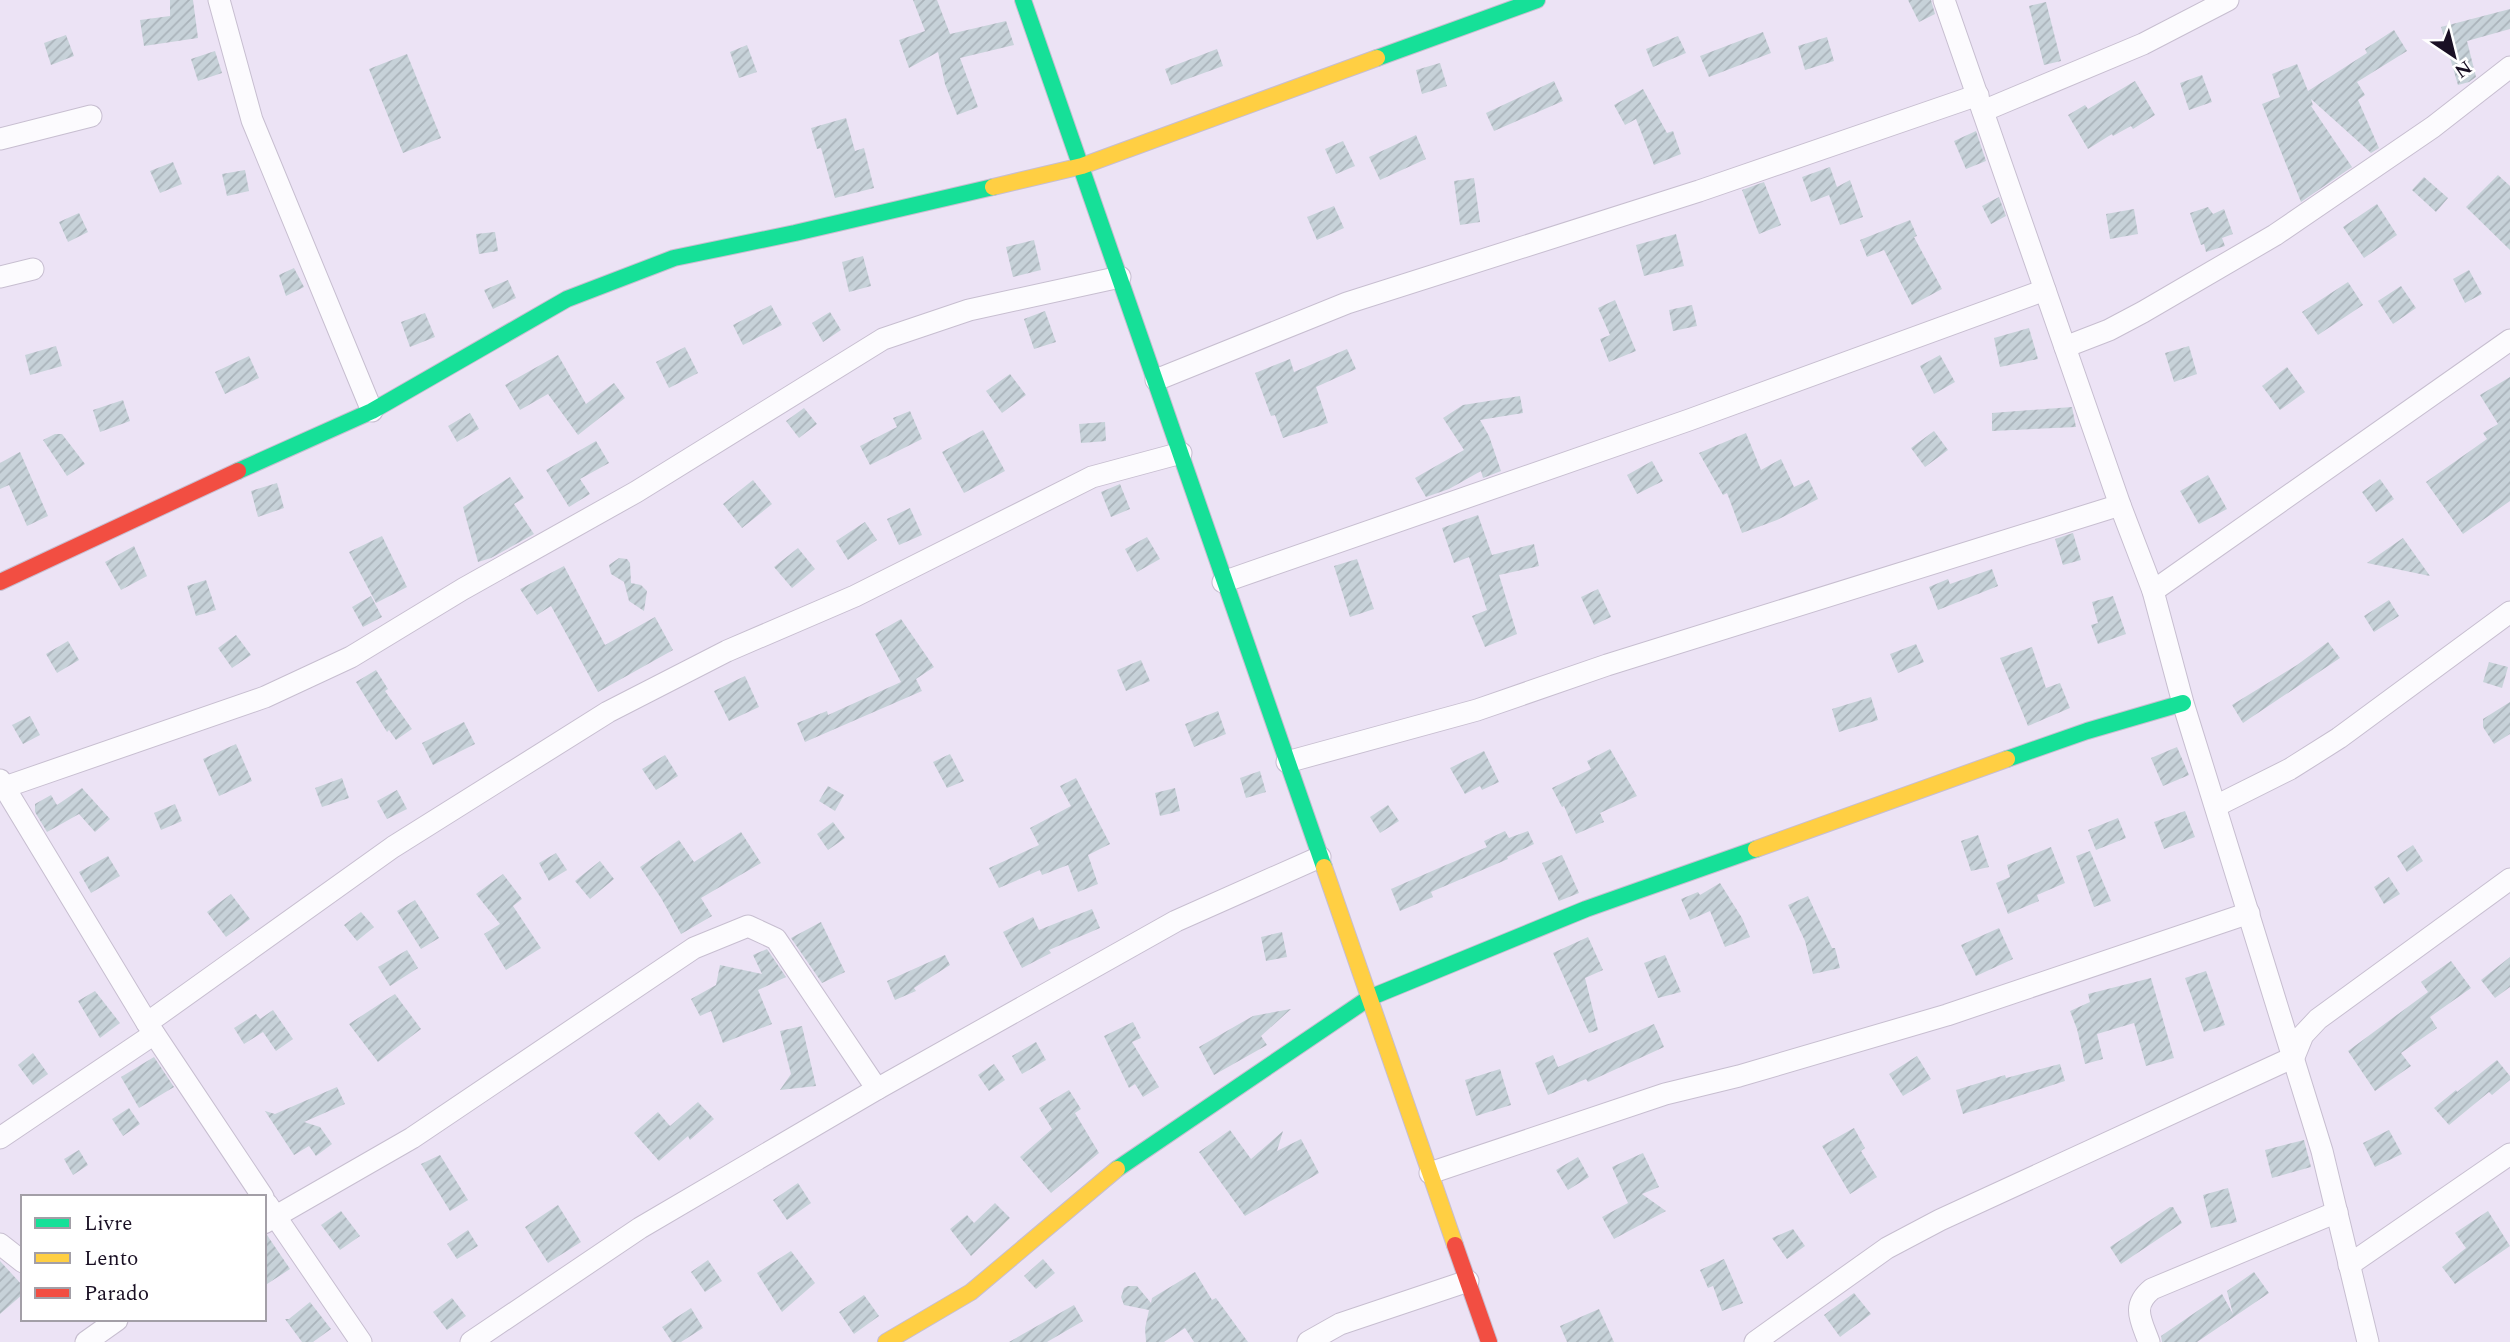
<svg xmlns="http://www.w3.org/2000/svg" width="2510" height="1342" viewBox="0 0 2510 1342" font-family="Spectral,serif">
<defs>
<pattern id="building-hatch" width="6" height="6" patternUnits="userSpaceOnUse" patternTransform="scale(1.75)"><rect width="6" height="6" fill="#c7d2d9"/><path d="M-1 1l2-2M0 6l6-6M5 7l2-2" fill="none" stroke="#aab3ba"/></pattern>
</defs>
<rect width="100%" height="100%" fill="#ece3f5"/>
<g fill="url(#building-hatch)">
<path d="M170,0H193L198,38L144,46L140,20L170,16Z"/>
<path d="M913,0H937L950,34L1006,21L1014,45L960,58L978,107L957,115L945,84L938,52L909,68L899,40L925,31Z"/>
<path d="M1908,0H1931L1935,14L1919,22Z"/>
<path d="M2046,2L2061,61L2044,65L2029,6Z"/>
<path d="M2510,9V29L2467,41L2476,77L2469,82L2458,85L2441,27Z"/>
<path d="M2394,30L2407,51L2357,82L2365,95L2358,100L2379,148L2371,153L2311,99L2313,105L2311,106L2352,167L2301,202L2262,104L2280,97L2272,74L2297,64L2308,91L2367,53L2365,49Z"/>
<path d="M1763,32L1771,53L1709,77L1700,56Z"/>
<path d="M66,35L74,56L51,65L44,43Z"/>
<path d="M1678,36L1686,53L1653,67L1646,49Z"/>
<path d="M1827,37L1834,61L1805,70L1798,46Z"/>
<path d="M747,45L757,72L739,78L730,52Z"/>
<path d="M1217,49L1223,66L1171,85L1165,69Z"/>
<path d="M215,51L222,73L198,81L191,59Z"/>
<path d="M407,54L441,138L403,153L369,69Z"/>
<path d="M1440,63L1447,86L1422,94L1416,70Z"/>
<path d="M2202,75L2212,102L2189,110L2180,83Z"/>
<path d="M1554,81L1563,101L1494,131L1486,113Z"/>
<path d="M2135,81L2155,115L2133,129L2131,126L2113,136L2112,134L2088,149L2068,115L2085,105L2088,109Z"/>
<path d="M1643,89L1667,133L1673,131L1681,154L1654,165L1636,119L1625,125L1614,105Z"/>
<path d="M846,118L855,151L864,148L874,188L835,198L821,148L817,149L811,128Z"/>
<path d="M1976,131L1986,161L1966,169L1954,141Z"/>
<path d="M1416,135L1426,159L1380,180L1369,157Z"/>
<path d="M1343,141L1355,166L1336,174L1325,149Z"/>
<path d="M173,162L182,184L160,193L150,171Z"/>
<path d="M1830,167L1837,187L1850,180L1863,217L1840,225L1829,195L1811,202L1802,177Z"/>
<path d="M245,170L249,191L227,196L222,174Z"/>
<path d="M2498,175L2510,186V250L2466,207Z"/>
<path d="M2424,177L2448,198L2436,212L2412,190Z"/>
<path d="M1474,178L1480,222L1460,225L1454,181Z"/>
<path d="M1764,182L1781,225L1759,234L1742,190Z"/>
<path d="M1999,197L2006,216L1991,224L1982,206Z"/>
<path d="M2377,204L2397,235L2364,258L2343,227Z"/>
<path d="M1334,206L1344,228L1317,240L1307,217Z"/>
<path d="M2208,207L2213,214L2224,209L2233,234L2222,238L2225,246L2206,252L2204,244L2201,245L2190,213Z"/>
<path d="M2134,209L2138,234L2110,239L2106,214Z"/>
<path d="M79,213L88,232L68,242L59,222Z"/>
<path d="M1910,220L1917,236L1914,237L1942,289L1912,305L1884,250L1867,257L1860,240Z"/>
<path d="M495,232L498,251L479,254L476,234Z"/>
<path d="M1676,234L1684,266L1644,276L1636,245Z"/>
<path d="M1034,240L1041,270L1013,277L1006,247Z"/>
<path d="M863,256L871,286L849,292L842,262Z"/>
<path d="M294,268L304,287L286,296L279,275Z"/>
<path d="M2469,270L2482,294L2465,303L2453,279Z"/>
<path d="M508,280L516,298L493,309L484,290Z"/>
<path d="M2348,282L2363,305L2318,335L2302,312Z"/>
<path d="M2401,286L2416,308L2393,324L2378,301Z"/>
<path d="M1615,300L1636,351L1609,362L1600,339L1610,335L1598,308Z"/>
<path d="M771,305L782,325L743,345L733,325Z"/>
<path d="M1692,305L1697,326L1673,331L1669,310Z"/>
<path d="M1045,311L1056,342L1034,349L1024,319Z"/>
<path d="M830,312L841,330L823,342L812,323Z"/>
<path d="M425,313L435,337L410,347L401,322Z"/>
<path d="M2029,328L2038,359L2000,367L1994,338Z"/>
<path d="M56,346L62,366L30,375L25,355Z"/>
<path d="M2189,346L2197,374L2174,382L2165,353Z"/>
<path d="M685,347L698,373L669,388L656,362Z"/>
<path d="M1347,349L1356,369L1316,387L1328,423L1283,438L1275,415L1271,416L1255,373L1290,359L1294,372Z"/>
<path d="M558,355L586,404L614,383L625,398L578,435L548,394L520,410L505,385Z"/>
<path d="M1940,355L1955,382L1934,394L1920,366Z"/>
<path d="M249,356L259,378L225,394L215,372Z"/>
<path d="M2287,367L2305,392L2280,410L2262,386Z"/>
<path d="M1010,374L1026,395L1002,413L986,391Z"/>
<path d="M2510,377V501L2463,534L2426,482L2487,439L2483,433L2498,424L2480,395Z"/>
<path d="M1520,396L1523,413L1480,420L1489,436L1501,471L1483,478L1481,471L1449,489L1426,497L1415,478L1464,450L1443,418L1463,405Z"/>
<path d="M123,400L130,421L100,432L93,410Z"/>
<path d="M2072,407L2076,427L1992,431V413Z"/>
<path d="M804,408L817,424L799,438L786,421Z"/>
<path d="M910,411L922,439L870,465L860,446L897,427L893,418Z"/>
<path d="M470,413L479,429L457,442L448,426Z"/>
<path d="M1105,422L1106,441L1081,443L1079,424Z"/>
<path d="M983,430L1005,471L964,493L942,452Z"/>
<path d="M1934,431L1948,450L1925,467L1911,448Z"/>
<path d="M1746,433L1761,470L1781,459L1794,487L1809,480L1818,499L1777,520L1742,533L1727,493L1723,495L1699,453Z"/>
<path d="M55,434H62L85,464L67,476L43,440Z"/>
<path d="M596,441L609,463L580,479L590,494L569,507L546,470Z"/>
<path d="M20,452L48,516L27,526L9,485L0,489V463Z"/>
<path d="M1652,461L1663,481L1637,494L1627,475Z"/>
<path d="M2208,475L2227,509L2199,524L2180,491Z"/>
<path d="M510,477L524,498L514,504L534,534L491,558L478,562L463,507Z"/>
<path d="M2380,479L2394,499L2376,512L2362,492Z"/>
<path d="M753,480L772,504L742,528L723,504Z"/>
<path d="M277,483L284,508L258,517L251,491Z"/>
<path d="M1120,484L1130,509L1111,517L1101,492Z"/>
<path d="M910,508L922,535L899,545L887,519Z"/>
<path d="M1478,515L1492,555L1534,544L1539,566L1499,575L1517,634L1485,647L1472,616L1487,610L1469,557L1454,563L1442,528Z"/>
<path d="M865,522L877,540L848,560L836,541Z"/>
<path d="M2073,533L2081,560L2063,565L2055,539Z"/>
<path d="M382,536L407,587L376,603L349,552Z"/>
<path d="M1147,537L1160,559L1137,572L1125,549Z"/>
<path d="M2403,538L2430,576L2367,563Z"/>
<path d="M134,546L147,576L121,590L105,562Z"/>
<path d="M798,548L815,569L792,588L774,567Z"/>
<path d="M619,558L627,559L630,563L631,583L641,585L647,591L644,611L629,601L624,582L611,574L609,565Z"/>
<path d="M1357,559L1374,609L1350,617L1334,566Z"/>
<path d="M564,566L605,645L655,617L673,650L598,692L551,606L537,615L520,589Z"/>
<path d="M1992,569L1998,586L1938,610L1929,587L1948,579L1950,584Z"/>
<path d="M206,580L216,610L196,616L187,586Z"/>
<path d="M1598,589L1611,617L1594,625L1581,597Z"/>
<path d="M371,596L382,617L363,627L352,607Z"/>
<path d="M2113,596L2126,634L2098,644L2091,625L2098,623L2092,602Z"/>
<path d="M2389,600L2399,616L2374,632L2364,616Z"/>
<path d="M901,619L934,667L916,679L922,691L805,742L797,723L827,711L828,715L901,682L875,634Z"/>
<path d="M236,635L251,655L232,668L218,648Z"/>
<path d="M68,641L79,660L57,673L46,654Z"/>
<path d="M2328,642L2340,658L2243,723L2232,705L2297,665Z"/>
<path d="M1916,644L1924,662L1898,673L1890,654Z"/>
<path d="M2032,647L2046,688L2060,683L2070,708L2028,726L2000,658Z"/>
<path d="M1141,660L1150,681L1126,691L1117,670Z"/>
<path d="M2489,662L2508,667L2502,688L2483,682Z"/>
<path d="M376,670L388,689L385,691L412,729L396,740L389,730L387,732L356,682Z"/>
<path d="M745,676L759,707L729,721L714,691Z"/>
<path d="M1871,697L1878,720L1839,732L1832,709Z"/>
<path d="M2510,702V734L2494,744L2483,727V719Z"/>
<path d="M1218,711L1226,734L1194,747L1185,724Z"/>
<path d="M30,716L40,735L23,744L12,725Z"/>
<path d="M464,722L475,744L433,765L422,743Z"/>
<path d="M236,744L252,781L219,796L203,759Z"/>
<path d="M2177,747L2189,775L2163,786L2151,758Z"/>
<path d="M1610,749L1637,796L1600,813L1604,822L1576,834L1564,806L1562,807L1552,788L1591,769L1587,761Z"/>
<path d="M1484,751L1499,782L1482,790L1480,786L1465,794L1450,768Z"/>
<path d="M950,754L964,781L947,788L933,762Z"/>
<path d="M665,755L678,776L656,790L642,769Z"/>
<path d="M1260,771L1266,792L1246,798L1240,778Z"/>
<path d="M342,778L349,798L322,807L315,788Z"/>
<path d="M1076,778L1110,844L1088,855L1098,884L1078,892L1068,865L1042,875L1040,870L999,888L989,868L1039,845L1030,828L1071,806L1060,786Z"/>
<path d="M828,786L844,795L835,811L819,801Z"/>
<path d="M82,788L110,819L95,832L79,814L47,832L35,812V804L51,795L57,805Z"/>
<path d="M1175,788L1180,811L1160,816L1155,793Z"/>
<path d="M397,790L407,809L387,819L377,801Z"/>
<path d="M175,804L182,821L161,830L154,813Z"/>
<path d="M1388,805L1399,821L1380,833L1370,817Z"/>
<path d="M2185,811L2195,837L2164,849L2154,822Z"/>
<path d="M2118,818L2126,838L2096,850L2088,830Z"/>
<path d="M833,822L845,838L828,850L817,834Z"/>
<path d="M1505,831L1509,838L1528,831L1534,844L1507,857L1508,859L1431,892L1433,897L1400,911L1391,889L1487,847L1484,841Z"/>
<path d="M741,832L761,863L701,898L712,916L681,934L661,898L640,867L679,840L694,862Z"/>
<path d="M1978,835L1989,867L1971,871L1961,841Z"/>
<path d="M2413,845L2423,861L2407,872L2397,856Z"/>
<path d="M2051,847L2065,883L2037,895L2039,901L2008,914L1996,883L2010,877L2007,865Z"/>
<path d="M2090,851L2111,901L2094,907L2076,856Z"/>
<path d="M556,853L567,870L549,881L539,863Z"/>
<path d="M1562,855L1579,893L1559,901L1542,863Z"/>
<path d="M108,856L120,876L91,893L79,872Z"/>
<path d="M600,861L614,879L590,899L575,881Z"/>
<path d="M503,874L522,899L513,906L541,948L506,970L484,934L500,924L476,894Z"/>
<path d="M2389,877L2400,894L2384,904L2374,887Z"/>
<path d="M1720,883L1742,918L1750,937L1725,947L1710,911L1690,920L1681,899L1698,892L1700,895Z"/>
<path d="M231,894L250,919L226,937L207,912Z"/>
<path d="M1808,896L1832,948H1835L1840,968L1813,974L1805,941L1788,905Z"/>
<path d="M415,900L439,938L421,949L397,911Z"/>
<path d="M1092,909L1100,928L1049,950L1051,953L1022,968L1003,932L1033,917L1039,930Z"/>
<path d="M361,912L374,927L357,941L344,925Z"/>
<path d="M821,922L845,972L822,983L791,938Z"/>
<path d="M1999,928L2013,959L1976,976L1961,945Z"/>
<path d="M1282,932L1287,957L1266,961L1261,937Z"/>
<path d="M1588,937L1603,970L1585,978L1598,1030L1589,1033L1553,953Z"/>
<path d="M767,949L786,977L758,990L772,1024L723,1043L711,1011L700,1016L691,999L716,985L720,965L762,974L753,955Z"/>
<path d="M407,950L418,968L390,986L378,967Z"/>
<path d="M945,955L950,965L914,988L916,991L895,1000L887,981Z"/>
<path d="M1665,955L1681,992L1658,998L1644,963Z"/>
<path d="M2510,957V987L2495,998L2481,980Z"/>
<path d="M2451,961L2471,988L2430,1017L2437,1028L2401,1053L2411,1066L2375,1091L2348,1051L2428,992L2421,982Z"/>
<path d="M2206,971L2225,1025L2204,1032L2185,978Z"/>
<path d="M2151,978L2174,1058L2146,1066L2134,1023L2097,1034L2103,1059L2085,1064L2077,1029L2070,1011L2090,1002L2088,994Z"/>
<path d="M95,991L120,1023L100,1038L78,1001Z"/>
<path d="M395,994L421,1029L378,1062L349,1024Z"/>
<path d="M1291,1009L1261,1036L1267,1045L1214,1075L1199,1047L1253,1016Z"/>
<path d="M273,1010L293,1039L276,1051L263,1032L244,1044L234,1028L256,1014L260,1019Z"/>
<path d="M1133,1022L1141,1038L1132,1042L1159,1087L1143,1097L1135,1084L1129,1088L1104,1036Z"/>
<path d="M1654,1024L1664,1047L1588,1082L1586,1079L1548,1095L1535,1063L1553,1055L1558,1067Z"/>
<path d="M802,1026L816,1086L780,1090L791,1074L780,1031Z"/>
<path d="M1036,1042L1046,1060L1022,1074L1012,1056Z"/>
<path d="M33,1053L48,1074L33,1085L18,1065Z"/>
<path d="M1917,1056L1931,1079L1903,1096L1889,1074Z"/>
<path d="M154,1057L174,1087L139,1108L121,1077Z"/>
<path d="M2497,1060L2510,1076V1080L2492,1095L2489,1092L2449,1125L2434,1108L2456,1090L2457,1092Z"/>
<path d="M994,1064L1005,1080L989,1091L978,1075Z"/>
<path d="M2060,1064L2065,1081L1963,1114L1956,1090L2005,1075L2006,1078Z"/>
<path d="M1500,1069L1511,1105L1476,1116L1465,1080Z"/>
<path d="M337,1087L345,1104L304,1122L320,1127L332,1144L316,1156L309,1146L294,1155L265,1111L275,1114Z"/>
<path d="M1069,1090L1081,1109L1075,1113L1099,1153L1051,1193L1020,1157L1052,1129L1039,1108Z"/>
<path d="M698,1102L714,1119L690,1140L688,1136L659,1161L634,1133L658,1112L670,1126Z"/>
<path d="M129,1108L140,1124L123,1136L112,1119Z"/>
<path d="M1854,1128L1865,1148L1861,1151L1877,1177L1850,1194L1822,1146Z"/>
<path d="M1230,1130L1251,1159L1283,1131L1277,1151L1301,1139L1319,1173L1245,1216L1199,1152Z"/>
<path d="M2389,1130L2402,1154L2375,1167L2363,1143Z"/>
<path d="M2304,1140L2311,1167L2272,1178L2265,1150Z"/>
<path d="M79,1150L88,1165L73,1175L64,1159Z"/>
<path d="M1643,1153L1659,1187L1642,1194L1666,1211L1614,1239L1602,1217L1628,1203L1612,1167Z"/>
<path d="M440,1155L468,1200L450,1211L421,1164Z"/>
<path d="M1578,1157L1589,1177L1568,1190L1556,1170Z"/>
<path d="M798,1183L811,1203L787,1220L773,1200Z"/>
<path d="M2228,1188L2237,1222L2211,1228L2203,1195Z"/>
<path d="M995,1203L1010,1218L971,1256L950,1229L967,1215L974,1223Z"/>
<path d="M558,1205L581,1242L548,1263L525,1227Z"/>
<path d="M2170,1207H2173L2182,1223L2121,1264L2110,1247Z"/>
<path d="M341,1211L360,1236L340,1250L321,1225Z"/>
<path d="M2488,1211L2510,1246L2455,1284L2442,1267L2466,1248L2455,1233Z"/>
<path d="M1793,1229L1805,1246L1787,1259L1772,1238Z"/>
<path d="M468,1230L478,1246L457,1259L447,1244Z"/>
<path d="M267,1235L290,1269L264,1286V1236Z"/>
<path d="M791,1251L815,1283L782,1312L757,1273Z"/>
<path d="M1043,1259L1055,1273L1036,1289L1024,1276Z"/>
<path d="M1724,1259L1743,1303L1722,1311L1713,1286L1708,1288L1700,1270Z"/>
<path d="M708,1260L722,1281L705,1292L691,1272Z"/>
<path d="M0,1261L23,1286V1294L0,1314Z"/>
<path d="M1195,1272L1212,1300L1216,1298L1248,1342H1194L1185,1328L1164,1342H1146L1145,1328L1149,1310L1124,1305L1121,1297L1124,1288L1128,1286H1137L1151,1303L1152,1298Z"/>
<path d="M2254,1272L2269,1293L2197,1342H2162L2161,1336L2222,1294L2233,1314L2227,1291Z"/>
<path d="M1854,1293L1871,1314L1840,1337L1824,1315Z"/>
<path d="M864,1295L879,1316L854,1334L839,1312Z"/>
<path d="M452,1298L466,1316L447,1330L433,1312Z"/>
<path d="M310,1302L331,1329L313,1342H302L285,1319H289Z"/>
<path d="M1074,1305L1083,1321L1047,1342H1009Z"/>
<path d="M691,1308L703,1328L681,1342H672L662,1327Z"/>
<path d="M1599,1309L1614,1342H1567L1560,1326Z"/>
</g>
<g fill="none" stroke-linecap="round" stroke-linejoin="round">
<defs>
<g id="street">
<path d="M219,0L252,120L372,411"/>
<path d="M1944,0L2120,505L2153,591L2183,703L2322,1151L2368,1342"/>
<path d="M1983,111L2143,44L2228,0"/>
<path d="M0,139L91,116"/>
<path d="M0,277L33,269"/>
<path d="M2065,347L2109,330L2143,312L2275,235L2433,127L2510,67"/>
<path d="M1156,380L1347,303L1699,191L1978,95"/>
<path d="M1223,582L1689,420L2045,290"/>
<path d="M2153,591L2510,340"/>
<path d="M1287,762L1477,710L1607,665L2120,505"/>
<path d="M0,780L147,1023L263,1197"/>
<path d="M5,787L265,697L351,657L463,589L636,492L883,339L969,310L1120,277"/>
<path d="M2216,806L2290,769L2339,738L2510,612"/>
<path d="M147,1023L393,847L608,712L727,651L855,596L1092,477L1181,453"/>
<path d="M0,1138L154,1034"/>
<path d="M1430,1173L1665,1094L1739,1076L1947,1015L2249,913"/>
<path d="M267,1204L361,1342"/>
<path d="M264,1223L412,1138L694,948L748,926L776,939L877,1089"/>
<path d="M0,1244L23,1262"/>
<path d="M2349,1265L2510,1154"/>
<path d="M86,1342L117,1320"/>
<path d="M471,1342L640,1228L877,1089L1176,921L1320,857"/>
<path d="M1308,1342L1340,1324L1468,1281"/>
<path d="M1755,1342L1887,1248L1940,1220L2294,1057L2303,1035L2318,1019L2510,879"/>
<path d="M2149,1342C2141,1320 2131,1306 2152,1289L2337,1212"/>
</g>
<g id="fast">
<path d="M1023,0L1324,867"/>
<path d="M1377,58L1537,0"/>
<path d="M238,471L372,411L567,299L674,258L795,233L993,187"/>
<path d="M2007,759L2087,731L2183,703"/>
<path d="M1117,1169L1369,998L1586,909L1756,849"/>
</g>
<g id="slow">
<path d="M993,187L1082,166L1377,58"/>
<path d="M1756,849L2007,759"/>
<path d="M1324,867L1455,1245"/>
<path d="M886,1342L971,1292L1117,1169"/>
</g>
<g id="jam">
<path d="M0,582L238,471"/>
<path d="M1455,1245L1489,1342"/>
</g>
</defs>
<use href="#street" stroke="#c7bed0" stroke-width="23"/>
<use href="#fast" stroke="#c7bed0" stroke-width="18"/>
<use href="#slow" stroke="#c7bed0" stroke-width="18"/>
<use href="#jam" stroke="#c7bed0" stroke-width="18"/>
<use href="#street" stroke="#fcfbfe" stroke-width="21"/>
<use href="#fast" stroke="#16e098" stroke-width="16"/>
<use href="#slow" stroke="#ffcf43" stroke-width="16"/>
<use href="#jam" stroke="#f24e42" stroke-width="16"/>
</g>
<rect x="21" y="1195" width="245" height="126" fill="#ffffff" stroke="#a39fa7" stroke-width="2"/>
<rect x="35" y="1218" width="35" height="10" fill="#16e098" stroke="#a39fa7" stroke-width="2"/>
<text x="84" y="1230" font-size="21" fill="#1a1024">Livre</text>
<rect x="35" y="1253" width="35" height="10" fill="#ffcf43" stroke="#a39fa7" stroke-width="2"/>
<text x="84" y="1265" font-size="21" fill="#1a1024">Lento</text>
<rect x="35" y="1288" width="35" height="10" fill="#f24e42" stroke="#a39fa7" stroke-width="2"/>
<text x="84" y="1300" font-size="21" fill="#1a1024">Parado</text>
<g transform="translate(2454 56) rotate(145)" stroke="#ffffff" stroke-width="5" paint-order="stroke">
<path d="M0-5L12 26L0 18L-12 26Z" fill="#1a1024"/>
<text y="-10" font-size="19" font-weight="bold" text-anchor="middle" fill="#1a1024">N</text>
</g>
</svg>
